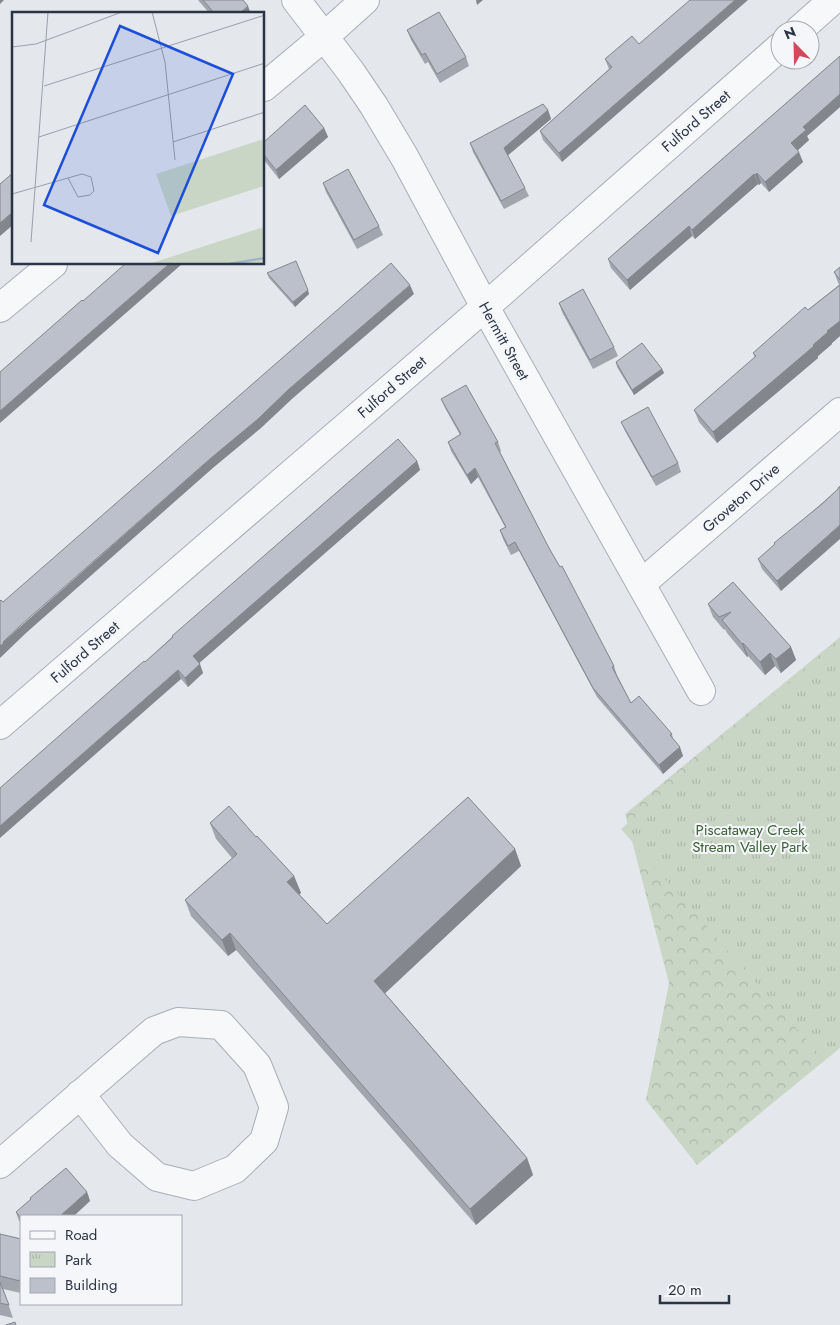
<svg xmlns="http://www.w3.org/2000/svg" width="840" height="1325" viewBox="0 0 840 1325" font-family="Jost,sans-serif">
<defs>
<pattern id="forest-crowns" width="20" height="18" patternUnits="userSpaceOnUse" patternTransform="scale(1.25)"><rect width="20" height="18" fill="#c9d6c5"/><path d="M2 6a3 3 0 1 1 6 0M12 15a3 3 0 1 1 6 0" fill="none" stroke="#adb8ab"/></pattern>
<pattern id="park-tufts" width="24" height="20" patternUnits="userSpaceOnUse" patternTransform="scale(1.25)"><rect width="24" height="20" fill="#c9d6c5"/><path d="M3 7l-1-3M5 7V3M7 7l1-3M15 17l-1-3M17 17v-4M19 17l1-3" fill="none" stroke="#adb8ab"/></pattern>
</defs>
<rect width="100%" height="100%" fill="#e4e7ec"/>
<path fill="url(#forest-crowns)" d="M840,637V1048L697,1165L646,1100L669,983L625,814Z"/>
<path fill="url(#park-tufts)" d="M840,638V1046L824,1060L621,829Z"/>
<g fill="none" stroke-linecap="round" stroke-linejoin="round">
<defs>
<g id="minor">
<path d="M296,0L351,72L374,106L405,158L485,307L701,691"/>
<path d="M799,30L833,0"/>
<path d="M264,87L325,36L365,0"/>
<path d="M0,308L53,264"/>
<path d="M641,584L840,412"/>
<path d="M0,725L485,307L780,47"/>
<path d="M0,1164L154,1031L178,1022L221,1025L257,1065L274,1107L264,1141L235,1169L194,1186L157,1177L120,1145L80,1094"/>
</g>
</defs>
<use href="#minor" stroke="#a9aeb7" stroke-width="30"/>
<use href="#minor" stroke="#f7f8fa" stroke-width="28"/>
</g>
<g fill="#a1a5ae">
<path d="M198,0H243L251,14H210Z"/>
<path d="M407,30L466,57L469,66L440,83L428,62L425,64L411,40Z"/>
<path d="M632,36L562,162L543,140L540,131L609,69L605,59Z"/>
<path d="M840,56V107L807,136L809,140L797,150L803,162L769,192L761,183L759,185L758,184L695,239L692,236L630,290L611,268L608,259Z"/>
<path d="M548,110L551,119L508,155L525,188L529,196L504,209L473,152L470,143Z"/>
<path d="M324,128L328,137L279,179L264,160V142Z"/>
<path d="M323,183L379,226L383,235L357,249L326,192Z"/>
<path d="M840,267V336L832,343V344L818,356V358L717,443L699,422L694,410L755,358L753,353L839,285L834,272Z"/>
<path d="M267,273L309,294L295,307L269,278Z"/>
<path d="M559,303L614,347L618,356L593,369L562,312Z"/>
<path d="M616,362L662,369L664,373L634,395L617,367Z"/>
<path d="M441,399L498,442L501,451L500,452L549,548L614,666L617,675L631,703L672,734L673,739L683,756L663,774L597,697L519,551L511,555L503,539L500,530L505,527L478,477L471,484L451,451L448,442L460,435L445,408Z"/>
<path d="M621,422L678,463L681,472L656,486L625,431Z"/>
<path d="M417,461L420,470L199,663L203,673L188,687L181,679L145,662L172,637V636Z"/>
<path d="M838,489L781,591L762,569L758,559Z"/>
<path d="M733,582L791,647L796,660L781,673L775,666L765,675L748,656L747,657L727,633L725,629L724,630L713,617L708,604Z"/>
<path d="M210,823L256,837L294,876L301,893L299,894L327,924L515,849L521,866L385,993L527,1158L533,1175L476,1225L236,950L228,956L191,916L185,900L232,858L216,839Z"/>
<path d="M87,1192L90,1201L21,1216V1223L19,1221L16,1212Z"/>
<path d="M0,1234L21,1239V1293L3,1289L13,1318L0,1315Z"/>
</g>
<g fill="#83868d">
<path d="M0,0H4L0,4Z"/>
<path d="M476,0H483L477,5Z"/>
<path d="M735,0H748L562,162L559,153Z"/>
<path d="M248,6L251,14H239Z"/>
<path d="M840,94V107L807,136L809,140L795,153L791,143L803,127Z"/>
<path d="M548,110L551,119L507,156L504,148Z"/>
<path d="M324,128L328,137L279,179L276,170Z"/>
<path d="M799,152L803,162L769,192L765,182Z"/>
<path d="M757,173L761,183L759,185L755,175Z"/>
<path d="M754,174L758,184L695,239L692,230Z"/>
<path d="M14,211V224L0,236V223Z"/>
<path d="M689,226L692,236L630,290L627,280Z"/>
<path d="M169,264H182L0,423V411Z"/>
<path d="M410,285L414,294L293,398L261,428L214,467L26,633L0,658V646L3,642L289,389Z"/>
<path d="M308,290L309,294L295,307L293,302Z"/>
<path d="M840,321V336L832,343V344L818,356V358L717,443L713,432L813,345L827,331Z"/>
<path d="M662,369L664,373L634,395L632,390Z"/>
<path d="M417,461L420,470L197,665L193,656Z"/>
<path d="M475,468L478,477L471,484L467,475Z"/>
<path d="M840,525V539L781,591L777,581Z"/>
<path d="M743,643L748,656L747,657L742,644Z"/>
<path d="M791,647L796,660L781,673L776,659Z"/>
<path d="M770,653L775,666L765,675L760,662Z"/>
<path d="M200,664L203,673L188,687L185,678Z"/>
<path d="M178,670L181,679L0,838V826Z"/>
<path d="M680,747L683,756L663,774L659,765Z"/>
<path d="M515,849L521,866L380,998L374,981Z"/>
<path d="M294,876L301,893L294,899L287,882Z"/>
<path d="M230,933L236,950L228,956L222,940Z"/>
<path d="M527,1158L533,1175L476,1225L470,1209Z"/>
<path d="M87,1192L90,1201L74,1216H60Z"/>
</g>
<g fill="#bbc0ca" stroke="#83868d">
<path d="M203,0H243L248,6L239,14H215Z"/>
<path d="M690,0H735L559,153L540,131L612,67L605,59L632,36L639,44Z"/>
<path d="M439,12L466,57L437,74L425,53L422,55L407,30Z"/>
<path d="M840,56V94L803,127L806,130L791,143L799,152L765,182L757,173L755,175L754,174L692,230L689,226L627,280L608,259Z"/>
<path d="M543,104L548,110L504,148L525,188L501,201L470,143Z"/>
<path d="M305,105L324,128L276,170L264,155V142Z"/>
<path d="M348,169L379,226L354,240L323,183Z"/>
<path d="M14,172V211L0,223V184Z"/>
<path d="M296,261L308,290L293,302L267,273Z"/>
<path d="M391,263L410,285L289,389L258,419L211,458L22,624L3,642L4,643L0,646V601L1,600L3,602Z"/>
<path d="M125,264H169L0,411V372L82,300L83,301Z"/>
<path d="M840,267V280L834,272Z"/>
<path d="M840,285V321L827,331L828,332L813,345L814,346L713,432L694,410L756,356L753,353L805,307L808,310Z"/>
<path d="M583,289L614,347L590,360L559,303Z"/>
<path d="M642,343L662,369L632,390L616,362Z"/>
<path d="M466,385L498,442L495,443L549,548L560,567L562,566L614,666L612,667L631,703L639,696L672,734L670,735L680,747L659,765L593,688L515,542L508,546L500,530L506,527L475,468L467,475L448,442L461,434L441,399Z"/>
<path d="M648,407L678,463L652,477L621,422Z"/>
<path d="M398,439L417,461L193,656L200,664L185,678L178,670L0,826V788L144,661L145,662L173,637L172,636Z"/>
<path d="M840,486V525L777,581L758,559L775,544L774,543L822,504L838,489V488Z"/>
<path d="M733,582L791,647L776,659L770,653L760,662L743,643L742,644L722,620L731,612L719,617L708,604Z"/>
<path d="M468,797L515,849L374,981L527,1158L470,1209L230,933L222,940L185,900L237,854L210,823L229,806L256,837L257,836L294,876L287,882L327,924Z"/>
<path d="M66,1168L87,1192L60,1216H21V1218L16,1212L31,1199L30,1198Z"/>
<path d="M0,1234L21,1239V1274L20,1281L0,1276Z"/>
<path d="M0,1282L9,1305L0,1303Z"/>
<path d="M15,1322L16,1325H6Z"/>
</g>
<g text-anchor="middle" stroke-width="4" stroke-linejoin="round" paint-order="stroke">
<g font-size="15" fill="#2b3445" stroke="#f4f6f9">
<text transform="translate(696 121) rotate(-41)" y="5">Fulford Street</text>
<text transform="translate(504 341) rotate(61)" y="5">Hermitt Street</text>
<text transform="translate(392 387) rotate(-41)" y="5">Fulford Street</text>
<text transform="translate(741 498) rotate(-41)" y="5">Groveton Drive</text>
<text transform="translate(85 652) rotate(-41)" y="5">Fulford Street</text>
</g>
<g font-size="15" fill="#3f6138" stroke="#f4f6f9">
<text x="750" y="835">Piscataway Creek<tspan x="750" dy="17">Stream Valley Park</tspan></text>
</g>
</g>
<g transform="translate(12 12)">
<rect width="252" height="252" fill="#e4e7ec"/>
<path d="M252,127V174L159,204L144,162ZM252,215V252H137L205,230Z" fill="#c9d6c5"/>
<path fill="none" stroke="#9fb4cc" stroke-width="2.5" d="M217,252L253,246"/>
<path fill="none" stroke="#9a9fa9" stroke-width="1" d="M140,0L153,50L163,148M0,35L24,32L110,0M32,74L253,3M27,125L253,51M161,130L253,100M0,182L70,162L79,165L82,179L78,183L66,185L56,166M19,230L36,0"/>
<path fill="#1d4ed8" fill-opacity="0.15" stroke="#1d4ed8" stroke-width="2.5" d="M108,14L221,62L146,241L32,193Z"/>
<rect width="252" height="252" fill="none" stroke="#2b3445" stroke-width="2.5"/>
</g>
<rect x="20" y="1215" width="162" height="90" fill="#f4f6f9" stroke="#a4a8b1"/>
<rect x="30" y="1231" width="25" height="8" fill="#f7f8fa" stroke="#a4a8b1"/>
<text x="65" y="1240" font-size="15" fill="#2b3445">Road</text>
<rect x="30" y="1252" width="25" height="15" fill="url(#park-tufts)" stroke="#a4a8b1"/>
<text x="65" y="1265" font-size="15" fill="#2b3445">Park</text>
<rect x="30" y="1278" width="25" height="15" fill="#bbc0ca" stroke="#a4a8b1"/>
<text x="65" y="1290" font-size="15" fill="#2b3445">Building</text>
<g transform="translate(795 45) rotate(337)"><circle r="24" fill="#f4f6f9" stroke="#a4a8b1"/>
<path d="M0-4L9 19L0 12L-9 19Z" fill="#d1495b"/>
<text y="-8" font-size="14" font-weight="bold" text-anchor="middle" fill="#2b3445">N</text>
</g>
<path d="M660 1295v8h69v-8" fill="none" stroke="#2b3445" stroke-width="2.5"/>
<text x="668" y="1295" font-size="15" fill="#2b3445" stroke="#f4f6f9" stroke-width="4" paint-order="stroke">20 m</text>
</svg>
